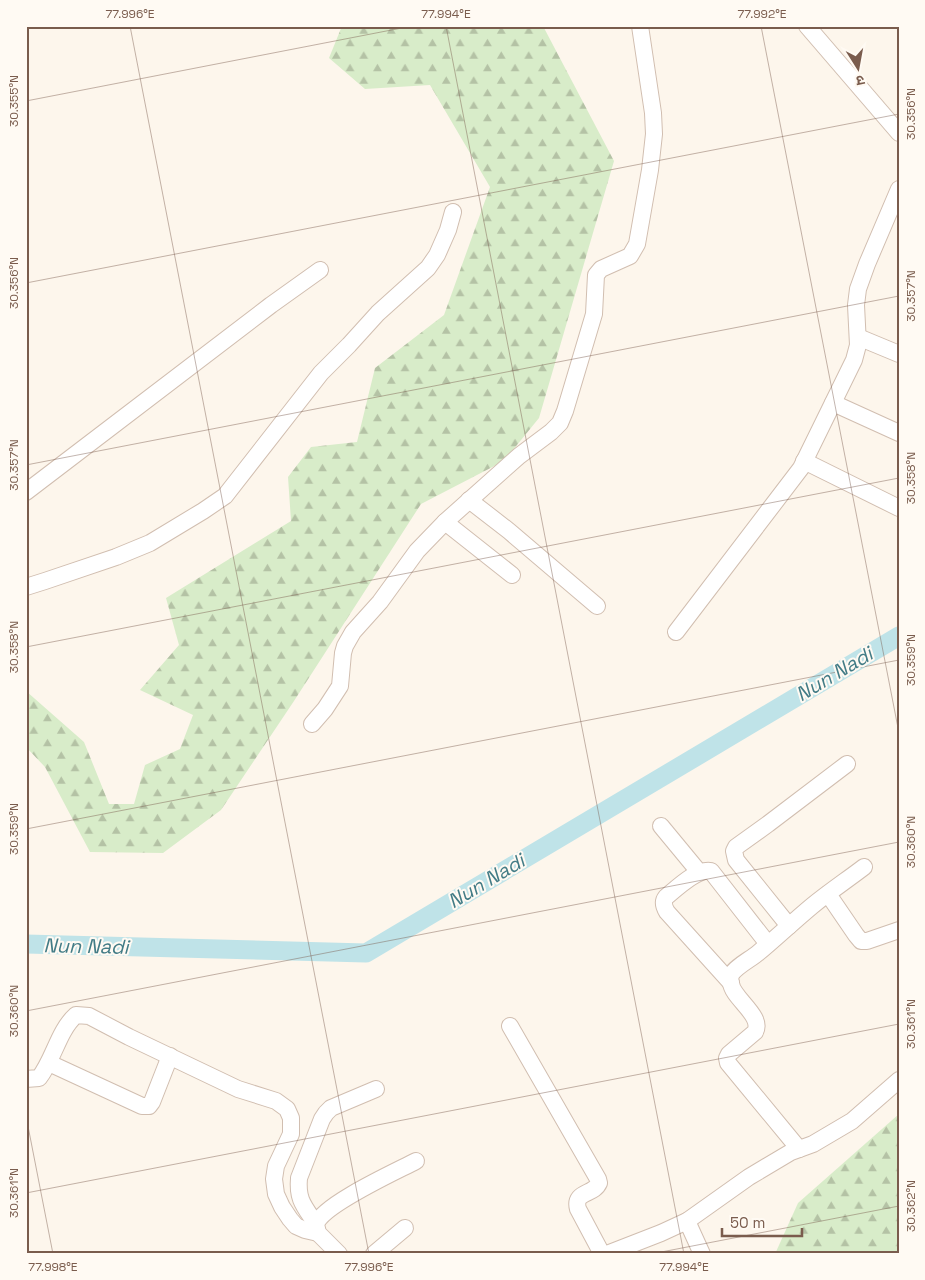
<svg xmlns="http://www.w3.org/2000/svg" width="925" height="1280" viewBox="0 0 925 1280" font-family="'Space Grotesk','Noto Sans Devanagari',sans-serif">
<defs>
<pattern id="forest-firs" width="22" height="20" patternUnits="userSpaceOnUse" patternTransform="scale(1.25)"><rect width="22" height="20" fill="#d8ecc9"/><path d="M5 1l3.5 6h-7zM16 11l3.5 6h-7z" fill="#b4c2a5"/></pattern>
</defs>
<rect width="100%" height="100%" fill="#fdf6ec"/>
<g fill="url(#forest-firs)">
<path d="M342,26H543L614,161L539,418L504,461L421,504L294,701L221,810L163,853L90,852L45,767L26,747V691L84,742L109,804H134L145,765L180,749L193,715L140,690L179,645L166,598L291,521L288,477L311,447L357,442L375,368L444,315L490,187L430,85L365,89L329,58Z"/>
<path d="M899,1114V1254H775L798,1203Z"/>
</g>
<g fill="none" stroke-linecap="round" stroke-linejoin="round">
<path stroke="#bfe3e8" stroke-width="19" d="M26,944L366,953L899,636"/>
<defs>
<g id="minor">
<path d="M807,26L899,133"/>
<path d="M858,337L899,354"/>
<path d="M833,403L899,433"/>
<path d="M804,461L899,508"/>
<path d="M26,492L271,305L320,270"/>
<path d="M469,500L509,531L597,606"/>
<path d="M445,522L512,575"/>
<path d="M26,587L45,581L116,557L150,543L203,511L225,496L321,373L349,345L378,313L428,268L437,255L448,230L453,212"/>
<path d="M676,632L801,468L854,360L858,345L856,305L858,289L867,264L899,189"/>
<path d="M312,724L325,709L340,686L343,653L345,646L353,632L380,602L417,551L445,522L519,456L551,432L560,423L565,411L594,314L596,275L601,269L630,256L637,244L650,170L654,134L653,113L640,26"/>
<path d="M661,826L699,872"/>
<path d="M828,894L856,935L861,941H867L899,930"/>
<path d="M789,926L736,860L734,851L736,847L768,824L847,764"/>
<path d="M731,983L667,912C664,907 662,902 666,897C676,889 697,868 711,871L768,944"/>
<path d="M510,1026L598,1179L599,1183C594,1195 573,1191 578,1209L602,1254"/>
<path d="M49,1063L142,1106H149L152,1102L170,1056"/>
<path d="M26,1079L39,1078C54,1059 58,1031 76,1015L89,1016L129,1037L238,1089L276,1101L287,1109L291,1118V1134L276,1166L274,1179L276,1194L282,1207L290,1219L296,1226L305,1230L318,1233"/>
<path d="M799,1149L728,1063L727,1058L729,1054L755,1032C764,1016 732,998 731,983C730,980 730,978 731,975C735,967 751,959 758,953C776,938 794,921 812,906C829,892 847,880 864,867"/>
<path d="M687,1221L702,1254"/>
<path d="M316,1224C304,1206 297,1200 299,1178L322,1119L326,1113L331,1108L376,1089"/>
<path d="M339,1254L318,1233L316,1224C324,1204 395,1172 416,1161"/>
<path d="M374,1254L405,1228"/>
<path d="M607,1254L661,1233L687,1221L749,1177L791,1152L813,1144L852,1121L899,1080"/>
</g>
</defs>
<use href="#minor" stroke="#d1beb0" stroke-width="18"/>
<use href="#minor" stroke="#fff" stroke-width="16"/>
</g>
<path fill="none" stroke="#7a5c4d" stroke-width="1" stroke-opacity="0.45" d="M130,26L369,1254M446,26L684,1254M761,26L899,733M26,101L412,26M26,283L899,114M26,465L899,296M26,647L899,478M26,829L899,660M26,1011L899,842M26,1116L53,1254M26,1193L899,1024M651,1254L899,1206"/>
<g text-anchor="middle" stroke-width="4" stroke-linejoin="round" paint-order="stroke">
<g font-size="20" font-style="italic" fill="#437c86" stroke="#fffaf3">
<text transform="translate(834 674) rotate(-31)" y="7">Nun Nadi</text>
<text transform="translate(486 881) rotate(-31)" y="7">Nun Nadi</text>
<text transform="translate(86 946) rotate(1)" y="7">Nun Nadi</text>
</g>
</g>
<rect width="925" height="1280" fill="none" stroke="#fffaf3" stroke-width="55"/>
<g transform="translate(858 68) rotate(169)" stroke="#fffaf3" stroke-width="4" paint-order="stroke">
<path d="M0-4L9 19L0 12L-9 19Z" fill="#7a5c4d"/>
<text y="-8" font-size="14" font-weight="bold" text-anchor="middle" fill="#7a5c4d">उ</text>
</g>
<path d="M722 1228v8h80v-8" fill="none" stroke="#7a5c4d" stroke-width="2.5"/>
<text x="730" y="1228" font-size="15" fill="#7a5c4d" stroke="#fffaf3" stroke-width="4" paint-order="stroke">50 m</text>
<rect x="28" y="28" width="870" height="1224" fill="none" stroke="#7a5c4d" stroke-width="2"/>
<g font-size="12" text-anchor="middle" fill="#7a5c4d">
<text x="130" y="18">77.996°E</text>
<text x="446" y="18">77.994°E</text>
<text x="762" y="18">77.992°E</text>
<text transform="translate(14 101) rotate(-90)" y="4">30.355°N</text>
<text transform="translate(911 114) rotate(-90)" y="4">30.356°N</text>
<text transform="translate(14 283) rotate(-90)" y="4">30.356°N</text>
<text transform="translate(911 296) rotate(-90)" y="4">30.357°N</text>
<text transform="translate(14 465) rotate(-90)" y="4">30.357°N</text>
<text transform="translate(911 478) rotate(-90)" y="4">30.358°N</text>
<text transform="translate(14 647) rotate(-90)" y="4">30.358°N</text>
<text transform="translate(911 660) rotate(-90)" y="4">30.359°N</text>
<text transform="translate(14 829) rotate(-90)" y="4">30.359°N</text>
<text transform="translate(911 842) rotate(-90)" y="4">30.360°N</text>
<text transform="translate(14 1011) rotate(-90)" y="4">30.360°N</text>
<text transform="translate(911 1024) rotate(-90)" y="4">30.361°N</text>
<text transform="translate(14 1193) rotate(-90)" y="4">30.361°N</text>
<text transform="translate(911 1206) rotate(-90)" y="4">30.362°N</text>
<text x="53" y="1271">77.998°E</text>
<text x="369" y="1271">77.996°E</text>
<text x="684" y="1271">77.994°E</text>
</g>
</svg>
